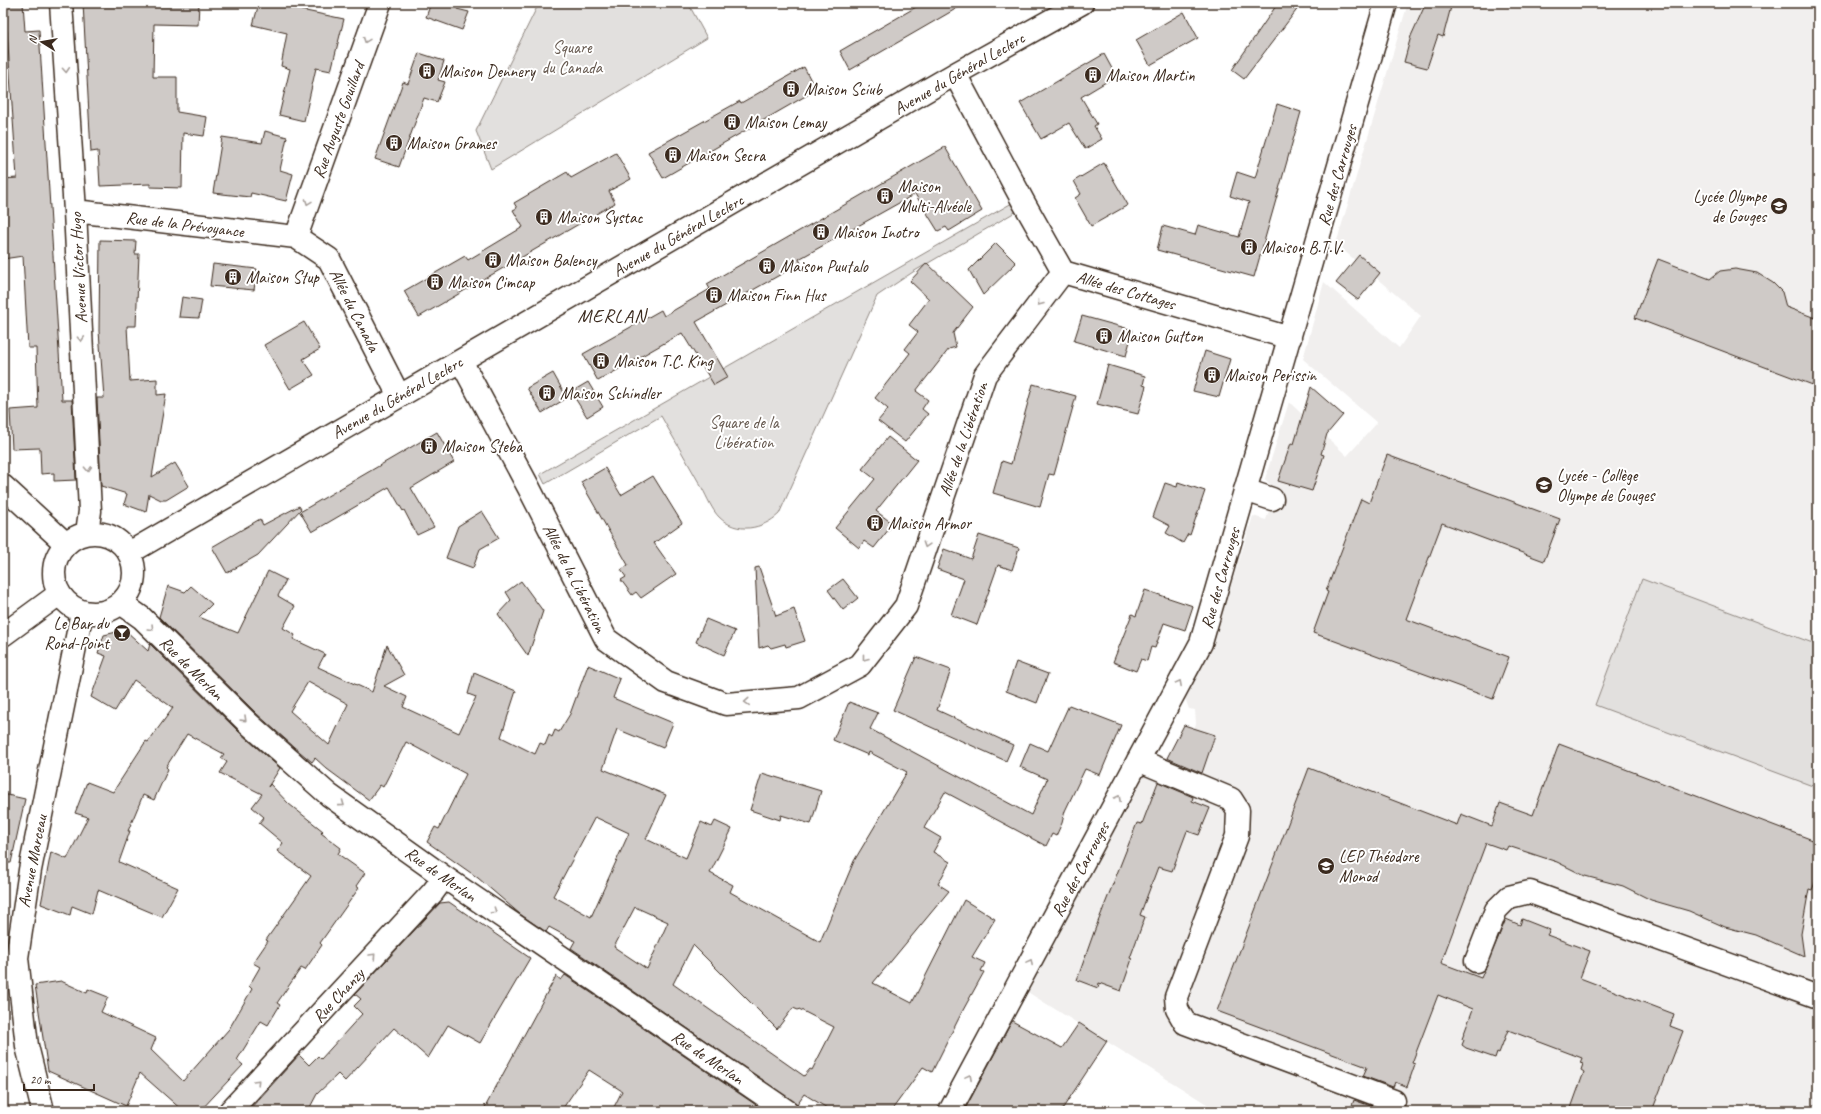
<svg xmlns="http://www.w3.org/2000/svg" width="1821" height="1114" font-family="Caveat,sans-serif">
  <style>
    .built { fill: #f1efee }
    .green { fill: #e2e0de; stroke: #8e857e }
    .building { fill: #cfcac7; stroke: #3b2a1e; fill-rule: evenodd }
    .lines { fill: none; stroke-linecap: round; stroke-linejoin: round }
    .minor-casing { stroke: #3b2a1e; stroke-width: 25 }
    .minor { stroke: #fff; stroke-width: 22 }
    .oneway { stroke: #a79f9a }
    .labels { text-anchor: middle; stroke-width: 4; stroke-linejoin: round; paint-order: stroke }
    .park-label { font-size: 17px; fill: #65584e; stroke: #fff }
    .poi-label { font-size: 17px; fill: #3b2a1e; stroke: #fff; text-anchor: start }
    .street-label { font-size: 17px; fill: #3b2a1e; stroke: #fff }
    .quarter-label { font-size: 19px; letter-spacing: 1px; fill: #3b2a1e; stroke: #fff }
  </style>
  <rect width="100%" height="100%" fill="#fff"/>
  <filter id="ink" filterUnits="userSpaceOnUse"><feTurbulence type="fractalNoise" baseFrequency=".025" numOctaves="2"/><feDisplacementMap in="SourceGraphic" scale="8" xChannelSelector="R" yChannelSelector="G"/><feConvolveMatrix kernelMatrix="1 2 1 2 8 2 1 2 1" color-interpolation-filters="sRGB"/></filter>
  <g filter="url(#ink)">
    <path class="built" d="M1408 3H1818V1111H1218L1026 991 1153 753 1176 765 1196 724 1195 710 1189 709 1185 698 1211 649 1253 516 1266 520 1275 490 1265 479 1289 402 1347 456 1377 423 1303 359 1324 282 1399 348 1421 316 1336 244Z"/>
    <path class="green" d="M539 3H688L707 38 491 169 476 131Z
      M1012 203 1017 211 913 272 877 296 779 514C763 529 737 535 719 517 712 510 707 497 702 488 688 464 675 440 661 416L545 484 540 474Z
      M1642 579 1818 645V788L1595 705Z"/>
    <path class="building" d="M3 3H23L25 31 39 30 62 400H72L76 480 54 481V473L41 474 40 448 12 449 10 410 38 408 36 348H28L23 256 3 259V179L17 178 7 31H3Z
      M83 3H199L198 25 154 24 153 77H177V112L207 117 204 136 183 133 182 188 150 187V184L100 186 98 151 91 152Z
      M259 3H303L301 10 344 19 331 71 316 68 304 121 279 115 290 69 281 66 287 33 253 25Z
      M431 3H459L457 9 469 12 462 30 426 17Z
      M923 3H966L850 70 840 51Z
      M1278 3H1302L1244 79 1232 70Z
      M1426 3H1452L1443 37 1438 35 1427 68 1404 62 1411 36Z
      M1184 12 1198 38 1150 65 1136 40Z
      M419 53 444 61 438 80 445 82 437 102 424 98 399 167 375 159 403 82 408 84Z
      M1104 54 1116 76 1081 97 1097 124 1094 126 1102 139 1085 149 1069 123 1041 139 1020 103Z
      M804 67 816 90 663 178 648 152 740 101 741 103Z
      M1277 104 1301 112 1254 277 1157 250 1163 226 1195 235 1198 225 1239 237 1249 202 1230 196 1237 172 1255 178Z
      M265 131 287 137 280 170 293 174 286 201 251 193 250 197 213 193 222 137 262 143Z
      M945 147 982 211 949 231 946 227 938 231 915 194 799 259 801 263 696 322 728 377 714 385 682 333 598 381 583 354 661 310 664 316 710 289 707 284Z
      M616 153 631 179 609 191 615 203 419 317 404 291 465 256 468 260 523 227 513 210 517 208 514 203 567 172 571 178Z
      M1104 163 1128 205 1091 226 1075 198 1081 194 1074 181Z
      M100 240 136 241 135 254H139L136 326H127L130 381 157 379V395L166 394 152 477 175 463 189 486 166 500H161L149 494 146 512 124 504 127 494 101 486 97 398H104L99 331Z
      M996 243 1016 263 983 295 969 270Z
      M1359 255 1380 273 1358 300 1336 283Z
      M1658 259 1710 279 1720 271 1735 269 1757 273 1773 283 1782 292 1786 307 1818 319V387L1635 318Z
      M927 263 973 307 953 333 956 347 949 349 916 391 928 400 922 409 928 414 905 442 878 421 888 409 875 398 910 353 905 349 918 332 909 325 929 299 910 281Z
      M213 264 257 269 254 290 210 286Z
      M182 297 202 300 199 318 179 317Z
      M1082 316 1133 330 1126 356 1074 341Z
      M304 322 320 349 303 359 314 375 290 389 264 345Z
      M1205 351 1230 359 1219 397 1193 391Z
      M1108 365 1145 376 1143 385 1146 386 1138 414 1097 404Z
      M553 373 567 398 542 413 527 388Z
      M588 382 603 407 587 417 571 392Z
      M1033 384 1076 396 1054 475 1049 474 1040 507 993 493 1002 461 1011 464Z
      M1311 387 1343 415 1327 434 1321 454 1324 455 1312 491 1278 481 1291 443 1294 444Z
      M437 432 454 462 411 488 434 527 417 535 404 510 403 511 389 487 312 532 300 512Z
      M888 437 917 460 876 511 893 524 874 548 864 541 859 548 835 528 875 479 862 469Z
      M1387 455 1560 519 1544 561 1442 523 1406 619 1509 657 1493 699 1313 633 1328 592 1326 591 1361 499 1369 503Z
      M605 468 621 495 653 476 682 523 654 543 676 574 641 598 636 592 632 595 621 580 626 577 621 570 628 565 581 482Z
      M1178 482 1205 491 1190 535 1188 534 1183 543 1166 533 1170 526 1153 517 1165 483 1177 487Z
      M299 506 301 509 258 555 227 573 212 547 260 519 263 525Z
      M482 511 499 538 480 549 473 568 446 558 458 526Z
      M979 535 1019 548 1012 570 998 565 977 625 951 615 964 579 937 569 944 549 971 559Z
      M759 567 776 616 794 609 805 641 786 647 785 644 771 648 768 645 759 648 755 568Z
      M268 571 286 580 278 596 295 606 283 628 295 635 293 639 325 654 318 667 372 692 387 645 404 675 384 686 407 697 403 707 459 733 476 697 468 694 474 673 516 691 501 737 535 754 540 743 545 745 549 735 552 737 555 730 559 732 570 714 588 665 620 679 613 698 673 723 663 748 617 729 603 769 666 795 646 839 686 858 701 822 712 827 715 821 732 829 710 873 733 885 730 892 820 942 854 861 907 772 869 752 868 755 833 740 849 702 878 713 870 729 1031 815 1047 779 1020 767 1030 743 1048 751 1069 705 1121 725 1100 775 1085 769 1065 811 1062 823 1056 836 1052 834 1046 846 945 792 924 828 941 838 933 852 950 862 938 884 949 891 873 983 912 1003 964 900 995 919 972 957 985 963 981 971 984 972 962 1012 932 1072 923 1067 891 1111H832L804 1094 797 1104 571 948 575 941 549 927 546 932 521 915 478 878 427 842 435 827 439 829 466 774 406 742 383 787 380 785 369 800 327 769 315 758 312 762 294 747 257 714 159 617 168 586 185 592 191 586 212 604 199 617 238 633ZM308 682 348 704 329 745 290 711ZM595 817 629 833 591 917 553 896ZM635 907 668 922 647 969 614 947ZM693 945 777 1029 793 1008 798 1010 799 1009 834 1027 812 1070 810 1069 804 1076 673 984Z
      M843 579 858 598 843 610 828 590Z
      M521 581 543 611 528 656 498 614 511 600 506 592Z
      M1145 590 1193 606 1185 630 1164 623 1155 648 1151 647 1147 661 1141 659 1136 671 1113 662 1132 614 1136 616Z
      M706 619 735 631 724 655 696 642Z
      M125 630 148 651 150 644 239 732 280 768 268 787 270 784 289 804 323 831 321 833 341 848 338 854 365 873 356 886 359 888 320 943 322 945 305 970 301 968 277 1003 280 1005 268 1025 261 1021 237 1060 243 1065 200 1111H183L140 1073 126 1106 48 1071 35 985 61 981 87 993 88 989 108 997 101 1012 156 1038 151 1050 183 1081 229 1029 252 989 249 986 260 967 253 963 268 941 266 940 311 876 277 851 283 843 259 823 264 817 252 807 262 794 220 773 227 762 221 758 224 754 187 734 166 767 168 769 154 800 143 795 128 831H130L119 862 178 888 162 917 98 890 92 914 72 906 70 915 41 904 51 852 67 859 88 817 75 813 87 782 113 792 146 741 148 742 173 708 134 680 115 711 91 697 106 656 98 653 104 635Z
      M916 657 951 670 937 710 1013 745 1006 761 893 710Z
      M1016 662 1048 674 1037 703 1006 691Z
      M1184 725 1215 735 1202 773 1167 758Z
      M1559 744 1818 842V875L1812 890 1809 889 1801 934 1804 956 1756 935 1725 927 1689 911 1651 900 1623 886 1585 876 1557 862 1508 846 1506 850 1486 843 1441 963 1481 978 1506 919 1520 925 1522 919 1550 930 1547 935 1590 951 1580 978 1674 1014 1670 1026 1683 1031 1652 1111H1570L1584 1072 1581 1070 1583 1064 1580 1063 1582 1058 1508 1030 1499 1053 1497 1052 1495 1058 1466 1048 1462 1045 1464 1040 1462 1039 1473 1009 1438 995 1412 1063 1415 1064 1407 1087 1395 1082 1393 1087 1363 1076 1367 1067 1217 1011 1309 768 1457 825 1461 814 1492 826 1500 803 1533 815Z
      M762 773 821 791 811 824 781 815 780 820 750 810Z
      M1158 782 1193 797 1192 801 1210 808 1199 835 1187 831 1172 871 1158 867 1140 915 1145 917 1130 958 1132 959 1121 991 1099 983 1098 988 1077 980 1094 932 1137 823 1142 824Z
      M3 794 25 799 11 863H3Z
      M449 902 530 958 480 1043 448 1025 428 1058 394 1028 345 1081 338 1074 317 1094 308 1111H248L299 1055 309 1065 318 1056 321 1059 362 1014 354 1006 361 999 355 994 440 903Z
      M565 975 765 1111H612L622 1091 589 1070 561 1111H483L556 976 561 980Z
      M1012 1021 1062 1048 1079 1023 1107 1041 1061 1111H964Z
      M1354 1100 1384 1111H1350Z"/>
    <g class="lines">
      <g class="minor-casing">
        <path id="minor" d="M61 3 75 211 90 511 87 533
          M955 74 1024 203 1063 272 1290 338
          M75 211 296 237 329 259 399 396
          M296 237 380 3
          M461 361 529 488 606 639 666 682 726 704 799 698 860 665 906 606 985 375 1063 272
          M3 486 66 544
          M1245 490 1272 499
          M54 573a40 40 0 1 1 80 0a40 40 0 1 1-80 0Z
          M129 553 955 74 1082 3
          M121 603 142 618 248 723 329 795 444 877 787 1111
          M3 635 59 594
          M1138 760 1231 799 1238 810 1237 836 1176 997 1177 1009 1185 1023 1394 1101
          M1476 961 1496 910 1509 897 1530 892 1818 997
          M43 1111 27 1046 17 958 30 870 82 612
          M230 1111 433 892 444 877
          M950 1111 1201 643 1386 3"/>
      </g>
      <use href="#minor" class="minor"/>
    </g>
    <defs><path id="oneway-chevron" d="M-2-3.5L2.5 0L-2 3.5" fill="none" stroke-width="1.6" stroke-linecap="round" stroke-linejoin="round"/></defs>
    <g class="oneway">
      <use href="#oneway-chevron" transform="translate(366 40) rotate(110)"/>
      <use href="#oneway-chevron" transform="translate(66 70) rotate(86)"/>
      <use href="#oneway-chevron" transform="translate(308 202) rotate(110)"/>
      <use href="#oneway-chevron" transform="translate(1040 303) rotate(127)"/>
      <use href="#oneway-chevron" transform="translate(81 339) rotate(87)"/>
      <use href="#oneway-chevron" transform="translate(88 469) rotate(87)"/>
      <use href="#oneway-chevron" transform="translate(926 545) rotate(108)"/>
      <use href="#oneway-chevron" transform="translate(151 628) rotate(45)"/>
      <use href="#oneway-chevron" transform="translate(865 658) rotate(128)"/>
      <use href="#oneway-chevron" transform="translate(1179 683) rotate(-62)"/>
      <use href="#oneway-chevron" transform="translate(747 702) rotate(176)"/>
      <use href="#oneway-chevron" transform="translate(244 719) rotate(44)"/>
      <use href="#oneway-chevron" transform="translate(1118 798) rotate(-62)"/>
      <use href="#oneway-chevron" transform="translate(342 804) rotate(36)"/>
      <use href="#oneway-chevron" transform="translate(494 911) rotate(34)"/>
      <use href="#oneway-chevron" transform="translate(373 956) rotate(-47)"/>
      <use href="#oneway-chevron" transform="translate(1030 962) rotate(-62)"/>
      <use href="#oneway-chevron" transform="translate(969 1077) rotate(-62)"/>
      <use href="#oneway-chevron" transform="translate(257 1082) rotate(-47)"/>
    </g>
  </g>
  <defs>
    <g id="building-disc" transform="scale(0.9)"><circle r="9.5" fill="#3b2a1e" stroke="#fff"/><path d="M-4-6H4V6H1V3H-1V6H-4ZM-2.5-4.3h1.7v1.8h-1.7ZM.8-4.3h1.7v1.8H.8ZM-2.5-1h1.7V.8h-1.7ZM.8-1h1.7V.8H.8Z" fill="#fff"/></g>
    <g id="school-disc" transform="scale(0.9)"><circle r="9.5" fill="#3b2a1e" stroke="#fff"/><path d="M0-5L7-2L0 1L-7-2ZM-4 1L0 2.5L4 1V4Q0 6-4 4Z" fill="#fff"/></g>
    <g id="bar-disc" transform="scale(0.9)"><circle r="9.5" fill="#3b2a1e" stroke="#fff"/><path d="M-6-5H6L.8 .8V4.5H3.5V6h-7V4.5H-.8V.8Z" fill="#fff"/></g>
  </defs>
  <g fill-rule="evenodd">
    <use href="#building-disc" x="427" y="71"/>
    <use href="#building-disc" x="1093" y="75"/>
    <use href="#building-disc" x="791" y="89"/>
    <use href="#building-disc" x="732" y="122"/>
    <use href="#building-disc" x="394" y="143"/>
    <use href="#building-disc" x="673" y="155"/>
    <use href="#building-disc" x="885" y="196"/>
    <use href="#school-disc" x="1779" y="206"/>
    <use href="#building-disc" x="544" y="217"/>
    <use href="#building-disc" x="821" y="232"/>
    <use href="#building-disc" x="1249" y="247"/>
    <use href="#building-disc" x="493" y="260"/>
    <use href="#building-disc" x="767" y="266"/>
    <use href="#building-disc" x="233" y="277"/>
    <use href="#building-disc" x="435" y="282"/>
    <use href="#building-disc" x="714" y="295"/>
    <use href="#building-disc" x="1104" y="336"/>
    <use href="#building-disc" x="601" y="361"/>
    <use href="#building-disc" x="1212" y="375"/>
    <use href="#building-disc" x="547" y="393"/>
    <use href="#building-disc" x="429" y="446"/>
    <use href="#school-disc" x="1544" y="485"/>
    <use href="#building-disc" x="875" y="523"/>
    <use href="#bar-disc" x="122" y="633"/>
    <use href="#school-disc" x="1326" y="866"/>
  </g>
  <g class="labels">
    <g class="park-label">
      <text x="572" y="53">Square<tspan x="572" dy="20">du Canada</tspan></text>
      <text x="744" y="428">Square de la<tspan x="744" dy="20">Libération</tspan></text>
    </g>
    <g class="poi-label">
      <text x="440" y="77">Maison Dennery</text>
      <text x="1106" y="81">Maison Martin</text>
      <text x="804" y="95">Maison Sciub</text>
      <text x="745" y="128">Maison Lemay</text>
      <text x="407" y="149">Maison Grames</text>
      <text x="686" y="161">Maison Secra</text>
      <text x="898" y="192">Maison<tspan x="898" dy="20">Multi-Alvéole</tspan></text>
      <text x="1766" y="202" text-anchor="end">Lycée Olympe<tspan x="1766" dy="20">de Gouges</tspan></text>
      <text x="557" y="223">Maison Systac</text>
      <text x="834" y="238">Maison Inotro</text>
      <text x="1262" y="253">Maison B.T.V.</text>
      <text x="506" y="266">Maison Balency</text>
      <text x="780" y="272">Maison Puutalo</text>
      <text x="246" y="283">Maison Stup</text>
      <text x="448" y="288">Maison Cimcap</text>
      <text x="727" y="301">Maison Finn Hus</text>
      <text x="1117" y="342">Maison Gutton</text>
      <text x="614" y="367">Maison T.C. King</text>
      <text x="1225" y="381">Maison Perissin</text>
      <text x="560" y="399">Maison Schindler</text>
      <text x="442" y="452">Maison Steba</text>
      <text x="1557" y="481">Lycée - Collège<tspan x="1557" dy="20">Olympe de Gouges</tspan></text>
      <text x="888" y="529">Maison Armor</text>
      <text x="109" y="629" text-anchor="end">Le Bar du<tspan x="109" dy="20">Rond-Point</tspan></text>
      <text x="1339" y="862">LEP Théodore<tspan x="1339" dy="20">Monod</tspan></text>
    </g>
    <g class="street-label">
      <text transform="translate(959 73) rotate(-30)" y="6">Avenue du Général Leclerc</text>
      <text transform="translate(338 120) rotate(-70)" y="6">Rue Auguste Gouillard</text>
      <text transform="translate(1337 175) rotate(-74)" y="6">Rue des Carrouges</text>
      <text transform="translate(185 224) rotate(7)" y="6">Rue de la Prévoyance</text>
      <text transform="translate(678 235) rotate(-30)" y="6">Avenue du Général Leclerc</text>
      <text transform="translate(78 268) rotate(-93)" y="6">Avenue Victor Hugo</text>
      <text transform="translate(1126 290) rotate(16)" y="6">Allée des Cottages</text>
      <text transform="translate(355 310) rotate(63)" y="6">Allée du Canada</text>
      <text transform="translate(397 397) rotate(-30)" y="6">Avenue du Général Leclerc</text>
      <text transform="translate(963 439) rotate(-71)" y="6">Allée de la Libération</text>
      <text transform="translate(575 578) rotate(63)" y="6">Allée de la Libération</text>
      <text transform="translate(1220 578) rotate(-74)" y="6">Rue des Carrouges</text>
      <text transform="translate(192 668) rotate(45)" y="6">Rue de Merlan</text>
      <text transform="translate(32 861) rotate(-79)" y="6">Avenue Marceau</text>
      <text transform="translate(1080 869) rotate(-62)" y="6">Rue des Carrouges</text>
      <text transform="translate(441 874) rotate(35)" y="6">Rue de Merlan</text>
      <text transform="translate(338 995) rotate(-47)" y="6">Rue Chanzy</text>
      <text transform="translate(708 1057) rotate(34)" y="6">Rue de Merlan</text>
    </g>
    <g class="quarter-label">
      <text x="612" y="322">MERLAN</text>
    </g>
  </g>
  <rect width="1821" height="1114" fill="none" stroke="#fff" stroke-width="16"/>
  <rect x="8" y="8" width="1805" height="1098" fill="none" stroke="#3b2a1e" stroke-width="1.5" filter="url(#ink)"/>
  <g transform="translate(42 42) rotate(281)" stroke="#ffffff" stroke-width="3" paint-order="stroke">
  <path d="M0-3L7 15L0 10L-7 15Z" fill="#3b2a1e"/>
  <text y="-6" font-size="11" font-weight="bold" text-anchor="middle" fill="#3b2a1e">N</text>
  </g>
  <path d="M24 1084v6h70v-6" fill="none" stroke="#3b2a1e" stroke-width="2"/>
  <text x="30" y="1084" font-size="12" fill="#3b2a1e" stroke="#ffffff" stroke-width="3" paint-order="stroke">20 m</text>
</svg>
